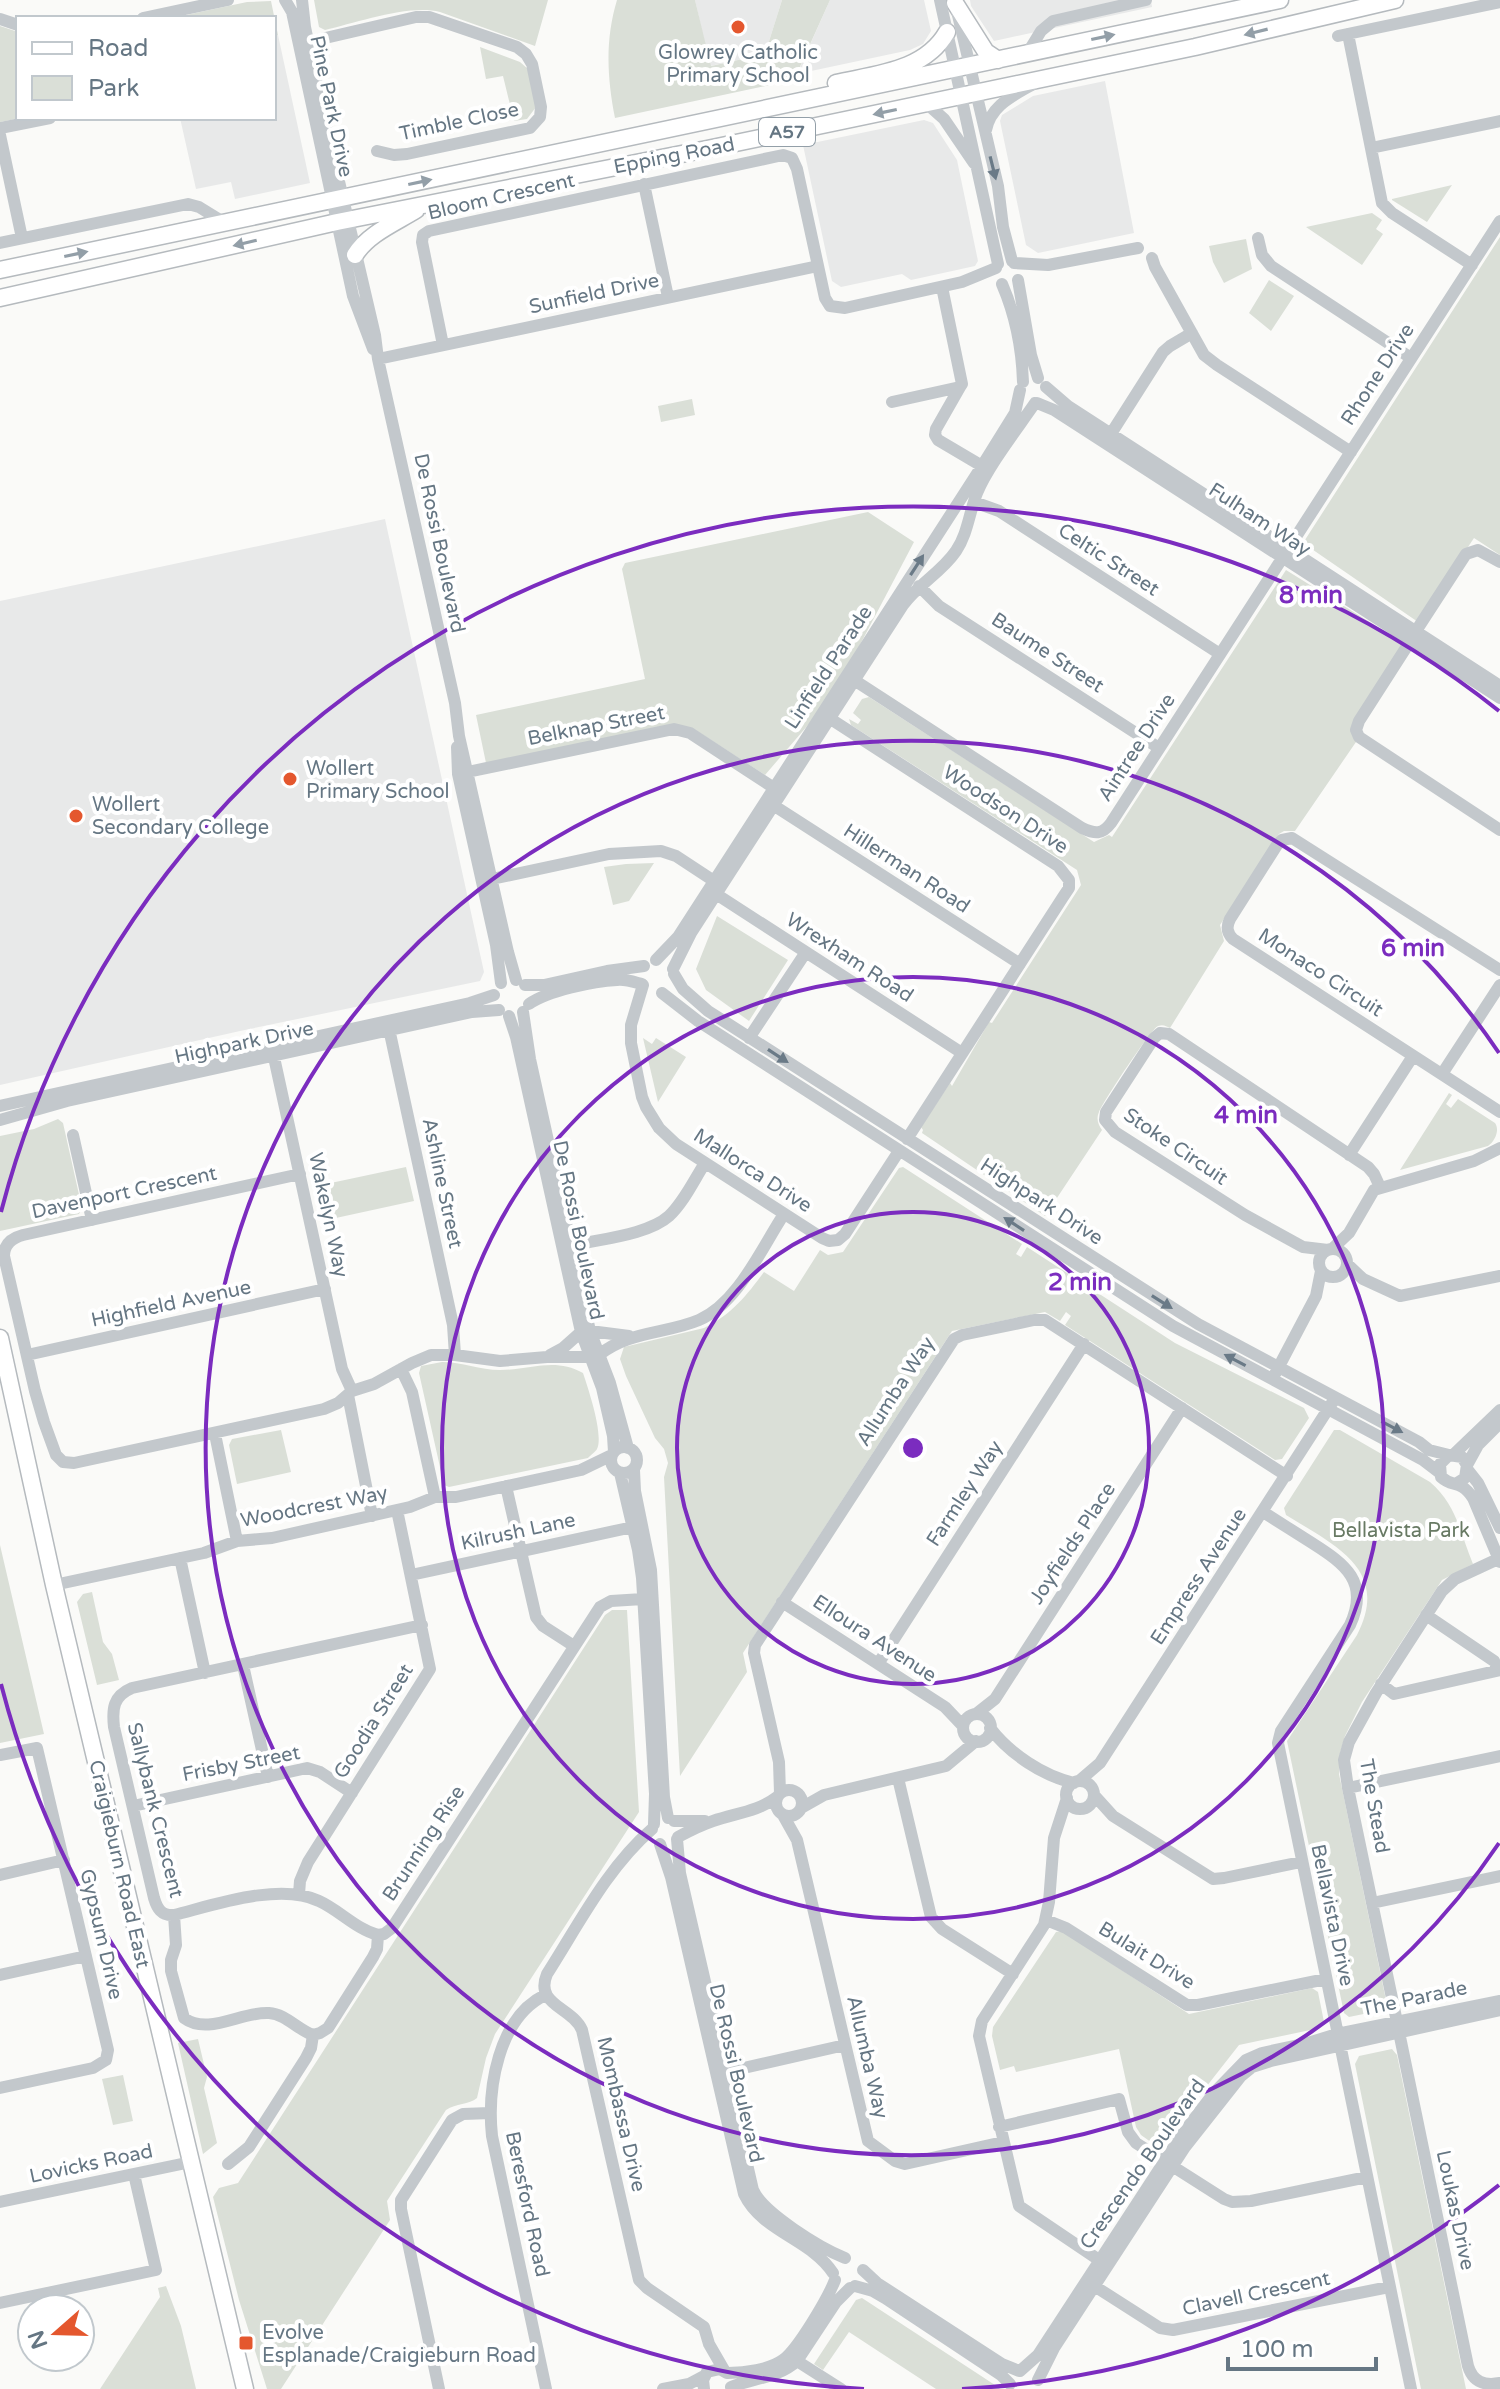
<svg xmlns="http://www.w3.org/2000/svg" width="1500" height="2389" font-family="'Varela Round',sans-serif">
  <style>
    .built { fill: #e8e9e9 }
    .green { fill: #dadfd7 }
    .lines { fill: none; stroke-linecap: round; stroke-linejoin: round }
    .major-casing { stroke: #b5babe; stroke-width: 19 }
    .minor { stroke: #c3c8cc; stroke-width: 12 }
    .major { stroke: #fff; stroke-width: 16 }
    .oneway { fill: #939fa8 }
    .oneway2 { fill: #6a7a87 }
    .ring { fill: none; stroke: #7b2cbf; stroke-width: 4 }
    .poi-dot { fill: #e4572e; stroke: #fff; stroke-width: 3 }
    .labels { text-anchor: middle; stroke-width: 8; stroke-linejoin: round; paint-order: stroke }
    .shield { fill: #fff; stroke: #939fa8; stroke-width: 2 }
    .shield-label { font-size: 18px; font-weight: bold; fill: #657683 }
    .poi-label { font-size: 20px; fill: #657683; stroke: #fff; text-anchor: start }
    .street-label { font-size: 20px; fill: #657683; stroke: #fff }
    .park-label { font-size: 20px; fill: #687a64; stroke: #fff }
    .centre { fill: #7b2cbf; stroke: #fff; stroke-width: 4 }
    .ring-label { font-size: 24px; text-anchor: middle; font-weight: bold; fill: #7b2cbf; stroke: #fff; stroke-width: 8; stroke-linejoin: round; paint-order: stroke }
  </style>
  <rect width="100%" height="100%" fill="#fafaf8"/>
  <path class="built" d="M695 0H782L765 54 710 66Z
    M830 0H924L931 31 923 44 910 50 797 74Z
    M970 0H1151L1152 7 994 41 971 6Z
    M278 35 310 183 235 199 231 182 196 189 180 118H274V36Z
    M1105 81 1134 233 1038 253 1026 245 1000 121 1002 115 1033 96Z
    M924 120 933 123 957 160 978 261 975 266 911 280 902 274 841 287 832 281 803 145Z
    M385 519 484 972 480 981 240 1031 0 1085V601Z"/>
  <path class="green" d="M314 0H548L535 46 440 12C409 4 356 23 325 30L319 27Z
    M617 0H695L711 66 765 54 782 0H830L794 80 615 118C607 77 605 40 617 0Z
    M271 1 278 35 274 36V18H172L247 2Z
    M0 26 18 32V118H21L0 122Z
    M480 47 520 62 528 69 536 107 527 119 514 121 503 76 486 79Z
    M1452 185 1427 222 1392 200V199Z
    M1372 213 1382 220 1376 229 1383 234 1362 265 1306 227Z
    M1500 237V555L1474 538 1418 622 1303 543Z
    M1246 239 1252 269 1224 283 1213 262 1209 246Z
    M1269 280 1294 296 1271 331 1249 313Z
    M692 399 695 415 661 422 658 406Z
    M868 512 914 542 833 696 765 775 694 729 675 724 486 763 476 715 645 679 622 569 625 563Z
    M1286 570 1405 644 1354 722 1356 742 1295 831H1284L1279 834 1220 925 1224 941 1170 1028C1166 1026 1163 1024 1158 1026 1151 1029 1103 1102 1099 1112 1096 1119 1098 1124 1102 1130L1045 1216 922 1133 923 1130 921 1127 950 1083 952 1086 989 1022 992 1023 1081 885 1077 870 851 725 849 719 858 724 861 720 853 713 862 699 869 697 1094 842 1109 835 1112 837Z
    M654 863 629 901 613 905 604 867 626 864Z
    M717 916 788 960 749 1021 706 990 696 969Z
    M643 1038 652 1044 656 1038 686 1057 658 1102Z
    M1449 1093 1452 1095 1446 1104 1451 1108 1458 1099 1495 1123C1500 1130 1495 1141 1488 1146L1400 1170Z
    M58 1119 63 1123 82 1208 79 1214 0 1231V1136L34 1129Z
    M406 1167 414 1201 322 1221 316 1193 327 1190 326 1184Z
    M903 1167 1022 1244 1016 1254 1021 1257 1027 1247 1175 1343 1304 1408 1309 1418 1282 1459 1275 1460 1065 1325 1071 1316 1066 1312 1060 1321 1045 1312 952 1331 743 1653 747 1672 680 1776 664 1477 668 1463 664 1449 655 1438 626 1376 620 1359 624 1347 704 1328C731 1315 747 1295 764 1272L794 1291 820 1250 828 1255 843 1252 899 1168Z
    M442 1362C462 1362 480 1370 500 1370 530 1370 555 1357 583 1373 588 1388 604 1435 597 1449 596 1451 590 1456 588 1458L449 1487 444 1485 419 1373 421 1366Z
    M281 1430 291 1472 237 1484 229 1445 232 1439Z
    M1334 1430H1340L1430 1482C1457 1505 1460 1533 1473 1564L1442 1580 1362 1702 1345 1736 1340 1753 1339 1774 1387 2005 1383 2010 1349 2017 1344 2013 1287 1741 1357 1635C1391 1569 1334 1545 1286 1515L1284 1508Z
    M0 1545 44 1734 0 1743Z
    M92 1592 103 1642 112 1654 119 1680 97 1685 77 1602 83 1594Z
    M612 1610H627L639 1812 495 2034 486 2058 477 2098C469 2105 456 2103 446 2110L387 2201 390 2220 281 2389H267L239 2300 213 2197 219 2188 238 2183 605 1615Z
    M1062 1931 1189 2014 1312 1988 1318 1992 1324 2022 1320 2028 1239 2045 1163 2142 1155 2145 1141 2135 1136 2127 1119 2049 1016 2072 1014 2066 1000 2070 992 2036 993 2027 1056 1932Z
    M198 2039 207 2077 204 2088 217 2143 203 2154 178 2043Z
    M1392 2049 1397 2055 1466 2389H1421L1355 2064 1359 2056Z
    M123 2075 133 2121 113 2125 102 2079Z
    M166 2286 181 2326 196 2389H100L160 2297 158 2288Z
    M862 2298 998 2387 1000 2389H936L849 2332 823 2370 814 2364 856 2300Z"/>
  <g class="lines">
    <g class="major-casing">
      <path id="major" d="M955 3 986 52 998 60
        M836 83C876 74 925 71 947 32
        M355 255C368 234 395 223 416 210
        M0 270 1280 0
        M0 298 337 222 707 149 1195 47 1395 0
        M0 1338 54 1585 245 2389"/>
    </g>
    <path class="minor" d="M285 0 292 12 353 296 373 349
      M302 0 305 27 323 113 375 335 378 359 455 703 459 736 508 952 516 980
      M940 0 998 264
      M957 11 998 186 1003 227 1012 261
      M143 18 228 0
      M0 19 18 25
      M1348 34 1382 203 1392 213 1472 265
      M1338 36 1500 2
      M308 42 416 17H429L517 47 526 54 532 64 541 107 540 117 530 128 407 154 394 155 377 151
      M1027 54 1041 31 1053 21 1146 0
      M926 103 944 119 974 163
      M0 128 50 118
      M986 130C991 105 1013 96 1033 84
      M0 135 22 238
      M1371 148 1500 121
      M644 184 668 297
      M1258 238 1262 255 1271 266 1411 358
      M0 243 188 204 199 207 225 223
      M1152 258 1155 267 1204 355 1217 365 1351 452
      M1014 263 1048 265 1138 248
      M1018 280 1031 355 1038 378
      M1002 284C1015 314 1022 349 1023 382
      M443 345 422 242 423 235 429 231 783 155 792 158 797 169 825 298 830 306 845 308 962 282 996 268
      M378 359 818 266
      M960 387 936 429 935 435 938 440 982 466
      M1046 387 1068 406 1500 686
      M892 402 960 387 962 384 942 287
      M1037 403 1054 410 1500 698
      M1107 440 1163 352 1170 346 1192 333
      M974 502 999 511 1220 654
      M1288 549 1500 221
      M919 586 939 606 1159 748
      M1416 631 1466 554 1478 550 1500 562
      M1411 640 1359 721 1356 730 1359 737 1500 830
      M854 680 1082 828C1095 834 1102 835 1111 823L1283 557
      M826 716 1058 866 1069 880V888L1063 897 907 1139
      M457 747 458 774 496 945 501 983
      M458 774 674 729 690 733 774 788
      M773 805 1020 964
      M492 879 609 854 661 851 676 856 714 881
      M716 894 962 1053
      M656 960 678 937 982 466 1015 413 1020 390
      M673 969 691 933 903 605C918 584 941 573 956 551 968 533 969 513 977 493 988 466 1018 428 1035 403
      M1500 970 1292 838 1282 840 1277 845 1230 919C1226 927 1227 933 1233 939L1500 1112
      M674 974 683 989 708 1011 1198 1324 1419 1442 1429 1450 1449 1455
      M525 985H544L607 971 644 966
      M643 985 631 1025V1043L642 1097 646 1107 659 1128 676 1144 822 1238 829 1241 838 1240 845 1234 899 1151
      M662 993 698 1021 1173 1326 1423 1460 1440 1473
      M529 1004C547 991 594 981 617 980 625 979 634 982 642 984
      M523 1012 530 1059 590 1331 610 1383 628 1448
      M509 1016 516 1037 581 1332 602 1388 613 1436 614 1452
      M388 1024 453 1325 455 1355
      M749 1038 806 952
      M272 1048 342 1369 352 1391
      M1442 1074 1500 985
      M0 1106 470 1003 494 995
      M0 1120 67 1101 472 1012 499 1010
      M73 1135 92 1220
      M1349 1155 1413 1056
      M300 1174 23 1235C12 1238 4 1244 4 1256L35 1391 44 1422 56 1455 63 1462 74 1463 324 1409 338 1403 352 1391 374 1384 412 1363 431 1355H455L500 1361 547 1357H589
      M571 1246C599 1239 648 1235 669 1216 684 1202 694 1180 705 1163
      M1332 1249 1349 1233 1374 1190 1474 1161 1500 1148
      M1319 1263a14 14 0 1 1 28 0a14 14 0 1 1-28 0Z
      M1328 1250 1303 1247 1245 1215 1115 1132 1105 1120 1106 1112 1154 1038 1160 1033 1169 1034 1368 1167 1374 1174 1380 1187
      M1347 1264 1363 1279 1400 1296 1500 1276
      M590 1331 629 1336
      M27 1355 325 1289
      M550 1355 563 1348 581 1332
      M599 1355C628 1331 666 1334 699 1320 738 1303 761 1249 784 1214
      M401 1369 412 1392 435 1497
      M1275 1374 1316 1296 1321 1271
      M348 1395 372 1516
      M215 1434 237 1541
      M611 1460a13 13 0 1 1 26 0a13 13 0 1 1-26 0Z
      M1453 1455 1500 1410
      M1467 1465 1478 1445 1500 1423
      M1467 1469 1478 1483 1500 1528
      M634 1470 635 1491 651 1570 664 1797 668 1818
      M620 1473 638 1550 642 1578 655 1794 654 1824
      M1457 1483 1465 1478 1467 1465 1462 1457 1449 1455 1440 1464 1441 1477C1453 1488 1460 1479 1473 1498L1500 1562
      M506 1486 536 1617 543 1626 574 1646
      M1263 1512C1279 1522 1296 1533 1312 1543 1345 1564 1370 1582 1350 1625L1281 1731 1278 1743 1411 2389
      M180 1558 205 1673
      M411 1575 633 1527
      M54 1585 204 1553 237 1541 272 1538 410 1507 435 1497H456L581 1470 612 1455
      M782 1602 945 1707 963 1726
      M1426 1615 1494 1661 1498 1670
      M878 1664 1084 1344
      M243 1665 268 1777
      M1381 1684 1394 1694 1500 1670
      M976 1714 995 1699 1182 1408
      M963 1728a14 14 0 1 1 28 0a14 14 0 1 1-28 0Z
      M990 1728C1010 1754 1043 1776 1074 1783
      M0 1755 37 1748 108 2050 106 2060 93 2068 0 2088
      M898 1778 931 1917 942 1929 1013 1974
      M1079 1781 1100 1763 1332 1403
      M1066 1795a14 14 0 1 1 28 0a14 14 0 1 1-28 0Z
      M1348 1788 1500 1756
      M776 1803a13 13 0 1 1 26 0a13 13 0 1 1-26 0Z
      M780 1793 779 1762 754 1653 755 1645 954 1339 962 1335 1034 1320H1045L1287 1476
      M1094 1795 1113 1816 1213 1879 1224 1878 1301 1862
      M1067 1798 1054 1838 1049 1902 1044 1925 982 2021 979 2036 1019 2206 1105 2264
      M133 1806 307 1768 320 1772 352 1793
      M801 1808 824 1795 946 1766 976 1741
      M783 1815 797 1840 868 2141 895 2161 905 2164 1003 2142
      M674 1821H705
      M652 1829C607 1868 579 1924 547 1974 534 2005 572 2007 582 2030L639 2280 647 2288 704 2327 709 2344 724 2370
      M678 1837C689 1831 701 1825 713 1821 736 1813 757 1812 777 1797
      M677 1839 680 1873 753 2190C763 2213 820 2248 845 2258
      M660 1844 671 1877 744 2194C762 2232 811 2239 833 2273
      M0 1875 64 1860
      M299 1894 300 1881 308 1862 430 1669 397 1510
      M1372 1903 1500 1876
      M174 1915C214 1905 280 1882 319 1901 339 1910 356 1929 378 1935
      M1046 1920 1066 1928 1187 2005H1198L1326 1979
      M0 1975 86 1956
      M545 1995C498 2018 487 2089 492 2136L546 2389
      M1397 2022 1348 1788 1344 1760 1349 1742 1376 1693 1442 1591 1455 1579 1498 1559
      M1399 2032 1468 2366C1473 2382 1484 2386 1500 2383
      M313 2035C298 2030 286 2014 269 2013 242 2011 208 2036 184 2018L171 1971V1960L176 1945 174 1915C161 1916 157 1908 154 1898L114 1727C112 1709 113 1696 132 1688L422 1625
      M726 2072 845 2045
      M999 2127 1119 2099 1128 2132 1136 2143 1224 2199 1232 2202 1251 2201 1367 2177
      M228 2164 249 2147 306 2058 311 2048 313 2035 320 2033 328 2028 373 1957 377 1949 378 1935 384 1934 392 1928 600 1607 611 1601 643 1599
      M0 2202 191 2162
      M863 2270 877 2283 1002 2364 1019 2371
      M1088 2282 1160 2328 1173 2330 1389 2287
      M855 2286 873 2291 885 2298 1001 2375 1010 2384
      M0 2303 156 2270 134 2174
      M797 2361 841 2389
      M1020 2371 1038 2355 1181 2136 1214 2093 1246 2060 1262 2053 1308 2043 1337 2034 1500 2001
      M728 2373C745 2373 769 2370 783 2360 798 2349 828 2298 835 2280
      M1038 2380 1054 2348 1185 2147 1241 2076 1252 2067 1271 2061 1500 2010
      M731 2387C754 2378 778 2378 797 2361L836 2302 850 2288
      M439 2389 401 2209V2200L452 2120 463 2114 490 2113
      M663 2389 689 2384 704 2376
      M704 2389 703 2380 707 2372 720 2369 727 2373"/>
    <use href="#major" class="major"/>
  </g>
  <defs><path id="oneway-solid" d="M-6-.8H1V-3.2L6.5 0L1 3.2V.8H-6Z" transform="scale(2)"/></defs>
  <g class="oneway">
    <use href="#oneway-solid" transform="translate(1256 32) rotate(166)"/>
    <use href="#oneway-solid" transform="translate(1103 37) rotate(-12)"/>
    <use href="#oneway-solid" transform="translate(885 112) rotate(168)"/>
    <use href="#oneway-solid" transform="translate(420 182) rotate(-12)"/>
    <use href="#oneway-solid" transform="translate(245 243) rotate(167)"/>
    <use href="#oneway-solid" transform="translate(76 254) rotate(-12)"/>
  </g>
  <g class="oneway2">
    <use href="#oneway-solid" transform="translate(993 168) rotate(76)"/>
    <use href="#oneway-solid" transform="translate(917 565) rotate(-57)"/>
    <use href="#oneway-solid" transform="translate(778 1056) rotate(33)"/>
    <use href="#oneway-solid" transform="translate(1014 1224) rotate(-147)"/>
    <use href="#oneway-solid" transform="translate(1162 1302) rotate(32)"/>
    <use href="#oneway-solid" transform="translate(1235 1360) rotate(-152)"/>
    <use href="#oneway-solid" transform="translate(1392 1427) rotate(28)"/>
  </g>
  <g class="ring">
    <circle cx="913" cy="1448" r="236"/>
    <circle cx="913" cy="1448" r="471"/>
    <path d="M1499 1843A707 707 0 1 1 1499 1053"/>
    <path d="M1499 2185A942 942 0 0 1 962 2389M864 2389A942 942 0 0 1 1 1684M1 1212A942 942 0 0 1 1499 711"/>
  </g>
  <g class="poi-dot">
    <circle cx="738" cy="27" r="8"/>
    <circle cx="290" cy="779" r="8"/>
    <circle cx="76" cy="816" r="8"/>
    <rect x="238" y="2335" width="16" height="16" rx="4"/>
  </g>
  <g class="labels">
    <rect class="shield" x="759" y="118" width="56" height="28" rx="6"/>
    <g class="shield-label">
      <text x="787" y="138">A57</text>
    </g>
    <g class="poi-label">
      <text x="738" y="59" text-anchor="middle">Glowrey Catholic<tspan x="738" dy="23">Primary School</tspan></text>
      <text x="306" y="775">Wollert<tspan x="306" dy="23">Primary School</tspan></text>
      <text x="92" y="811">Wollert<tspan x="92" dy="23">Secondary College</tspan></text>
      <text x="262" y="2339">Evolve<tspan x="262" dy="23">Esplanade/Craigieburn Road</tspan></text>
    </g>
    <g class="street-label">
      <text transform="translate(332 106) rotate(78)" y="7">Pine Park Drive</text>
      <text transform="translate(459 121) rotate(-12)" y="7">Timble Close</text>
      <text transform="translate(674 155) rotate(-11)" y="7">Epping Road</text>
      <text transform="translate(501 196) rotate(-13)" y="7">Bloom Crescent</text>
      <text transform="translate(594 293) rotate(-12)" y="7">Sunfield Drive</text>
      <text transform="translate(1377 374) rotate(-57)" y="7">Rhone Drive</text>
      <text transform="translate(1260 519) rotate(33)" y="7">Fulham Way</text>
      <text transform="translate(440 543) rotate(78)" y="7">De Rossi Boulevard</text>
      <text transform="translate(1109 559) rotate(33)" y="7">Celtic Street</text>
      <text transform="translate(1048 652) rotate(33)" y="7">Baume Street</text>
      <text transform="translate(828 667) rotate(-57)" y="7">Linfield Parade</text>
      <text transform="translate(596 725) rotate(-11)" y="7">Belknap Street</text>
      <text transform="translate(1136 747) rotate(-57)" y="7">Aintree Drive</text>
      <text transform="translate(1006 809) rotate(33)" y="7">Woodson Drive</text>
      <text transform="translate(907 868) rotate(33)" y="7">Hillerman Road</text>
      <text transform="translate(850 957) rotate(33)" y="7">Wrexham Road</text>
      <text transform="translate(1321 972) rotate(33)" y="7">Monaco Circuit</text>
      <text transform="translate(244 1042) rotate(-12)" y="7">Highpark Drive</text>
      <text transform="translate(1176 1146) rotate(34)" y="7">Stoke Circuit</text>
      <text transform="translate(753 1170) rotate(33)" y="7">Mallorca Drive</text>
      <text transform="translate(443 1183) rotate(78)" y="7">Ashline Street</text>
      <text transform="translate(124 1192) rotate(-12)" y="7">Davenport Crescent</text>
      <text transform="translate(1042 1201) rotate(33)" y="7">Highpark Drive</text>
      <text transform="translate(329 1215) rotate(78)" y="7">Wakelyn Way</text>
      <text transform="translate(579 1230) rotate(78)" y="7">De Rossi Boulevard</text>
      <text transform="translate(171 1303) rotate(-12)" y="7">Highfield Avenue</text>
      <text transform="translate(895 1391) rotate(-57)" y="7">Allumba Way</text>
      <text transform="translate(964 1493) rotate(-57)" y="7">Farmley Way</text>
      <text transform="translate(314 1506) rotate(-11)" y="7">Woodcrest Way</text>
      <text transform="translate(518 1531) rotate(-12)" y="7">Kilrush Lane</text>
      <text transform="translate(1072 1543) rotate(-57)" y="7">Joyfields Place</text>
      <text transform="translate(1198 1576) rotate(-57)" y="7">Empress Avenue</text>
      <text transform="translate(875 1638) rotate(33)" y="7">Elloura Avenue</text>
      <text transform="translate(373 1721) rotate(-58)" y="7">Goodia Street</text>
      <text transform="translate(241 1763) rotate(-11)" y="7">Frisby Street</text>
      <text transform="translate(1375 1806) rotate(80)" y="7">The Stead</text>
      <text transform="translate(156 1810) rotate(76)" y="7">Sallybank Crescent</text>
      <text transform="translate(423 1843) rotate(-57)" y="7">Brunning Rise</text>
      <text transform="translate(120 1864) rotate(77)" y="7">Craigieburn Road East</text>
      <text transform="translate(1333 1915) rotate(78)" y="7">Bellavista Drive</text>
      <text transform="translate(102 1934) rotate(77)" y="7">Gypsum Drive</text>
      <text transform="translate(1147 1955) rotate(32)" y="7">Bulait Drive</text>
      <text transform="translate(1414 1998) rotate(-12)" y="7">The Parade</text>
      <text transform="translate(868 2057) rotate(77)" y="7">Allumba Way</text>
      <text transform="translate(737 2073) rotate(77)" y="7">De Rossi Boulevard</text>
      <text transform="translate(622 2114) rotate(77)" y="7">Mombassa Drive</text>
      <text transform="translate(91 2163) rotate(-12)" y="7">Lovicks Road</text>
      <text transform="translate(1142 2164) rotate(-55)" y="7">Crescendo Boulevard</text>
      <text transform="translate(528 2204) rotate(78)" y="7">Beresford Road</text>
      <text transform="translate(1456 2210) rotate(78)" y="7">Loukas Drive</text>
      <text transform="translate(1256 2293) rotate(-12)" y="7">Clavell Crescent</text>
    </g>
    <g class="park-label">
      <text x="1401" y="1537">Bellavista Park</text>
    </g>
  </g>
  <circle cx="913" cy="1448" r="12" class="centre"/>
  <g class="ring-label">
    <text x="1311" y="603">8 min</text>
    <text x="1413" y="956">6 min</text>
    <text x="1246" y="1123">4 min</text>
    <text x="1080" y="1290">2 min</text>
  </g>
  <rect x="16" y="16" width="260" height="104" fill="#ffffff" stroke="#c1c8cd" stroke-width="2"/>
  <rect x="32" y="42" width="40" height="12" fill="#ffffff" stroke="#c1c8cd" stroke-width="2"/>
  <text x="88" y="56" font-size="24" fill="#657683">Road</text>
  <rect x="32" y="76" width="40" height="24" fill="#dadfd7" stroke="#c1c8cd" stroke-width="2"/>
  <text x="88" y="96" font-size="24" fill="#657683">Park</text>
  <g transform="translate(56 2333) rotate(250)"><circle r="38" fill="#ffffff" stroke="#c1c8cd" stroke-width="2"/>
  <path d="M0-6L14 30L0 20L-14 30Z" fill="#e4572e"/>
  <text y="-12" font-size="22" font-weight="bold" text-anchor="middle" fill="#657683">N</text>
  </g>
  <path d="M1228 2357v12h148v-12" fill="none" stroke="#657683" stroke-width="4"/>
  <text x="1240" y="2357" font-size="24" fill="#657683" stroke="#ffffff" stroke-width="6" paint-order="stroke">100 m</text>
</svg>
